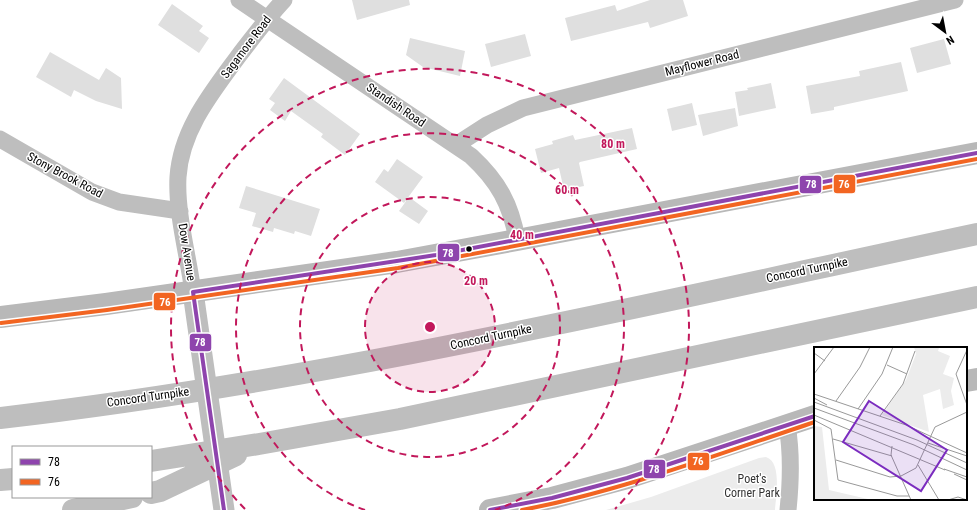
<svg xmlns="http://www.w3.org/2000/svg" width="977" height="510" font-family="'Roboto Condensed',sans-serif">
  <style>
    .green { fill: #ececec }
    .building { fill: #dfdfdf }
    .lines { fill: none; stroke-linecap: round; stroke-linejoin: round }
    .minor { stroke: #bebebe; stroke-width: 17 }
    .tertiary { stroke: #bebebe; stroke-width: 21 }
    .secondary { stroke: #b8b8b8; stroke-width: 22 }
    .motorway { stroke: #bebebe; stroke-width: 22 }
    .bus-1-casing { stroke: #fff; stroke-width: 7 }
    .bus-2-casing { stroke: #fff; stroke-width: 7 }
    .bus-1 { stroke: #8e44ad; stroke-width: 4 }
    .bus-2 { stroke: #f26522; stroke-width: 4 }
    .ring { fill: none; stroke: #c2185b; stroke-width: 2; stroke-dasharray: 7 5 }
    .bus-dot { fill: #000; stroke: #fff; stroke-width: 1.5 }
    .labels { text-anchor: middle; stroke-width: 3; stroke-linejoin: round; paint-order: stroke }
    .street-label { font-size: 12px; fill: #000; stroke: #fff }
    .park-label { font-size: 12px; fill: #333; stroke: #fff }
    .inset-road { fill: none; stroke: #999; stroke-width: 1 }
    .view { fill: #7b2cbf; fill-opacity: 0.15; stroke: #7b2cbf; stroke-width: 2 }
    .inset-edge { fill: none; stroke: #000; stroke-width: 2 }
    .centre { fill: #c2185b; stroke: #fff; stroke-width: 2 }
    .ring-label { font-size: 12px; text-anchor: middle; font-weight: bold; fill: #c2185b; stroke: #fff; stroke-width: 3; stroke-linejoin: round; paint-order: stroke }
    .line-badge { stroke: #fff; stroke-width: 1.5 }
    .badge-label { font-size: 11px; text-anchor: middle; font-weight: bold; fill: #fff }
  </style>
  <rect width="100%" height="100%" fill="#fff"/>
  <path class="green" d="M766 457C782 462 776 496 775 510H606L651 497 759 458Z"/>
  <path class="building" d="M352 0H409L410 5 357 20Z
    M650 0H683L688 16 650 28 648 22 571 41 565 18 615 5 617 11Z
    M172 4 203 26 199 31 209 38 199 53 158 25Z
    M525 34 531 56 491 67 485 44Z
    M410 38 465 51 460 76 423 67 406 55Z
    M944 39 951 64 917 73 910 48Z
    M50 52 99 80 106 68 121 78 122 109 96 101 74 90 71 97 36 77Z
    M901 62 908 91 834 107V110L811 114 806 86 860 76 859 71Z
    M284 78 360 134 345 155 321 137 323 134 291 111 285 121 270 110 275 103 269 99Z
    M771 83 776 108 739 116 735 92 748 90 747 88Z
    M692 103 697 125 672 131 667 109Z
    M735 108 738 126 703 136 698 115Z
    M632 128 637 149 580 162 579 163 584 186 564 190 559 168 541 173 535 149 553 144 552 141 573 135 575 140Z
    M397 159 423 177 404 203 375 182 384 169 388 172Z
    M246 186 320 209 311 236 295 231 294 234 274 228 273 232 252 226 256 213 239 208Z
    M409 197 428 211 419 224 399 211Z"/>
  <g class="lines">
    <path class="minor" d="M239 0 471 156C498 181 511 204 517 240
      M0 139 92 192 119 202 180 211
      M456 145 487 125 523 108 955 0
      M193 292C188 255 176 213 178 177 181 129 213 91 240 54 254 36 268 17 284 0
      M787 425C792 454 791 481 788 510"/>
    <path class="tertiary" d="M193 292 224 510"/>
    <path class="secondary" d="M0 317 106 304 397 262 517 240 977 153
      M966 381 977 379
      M490 510 552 498 627 478 815 416"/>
    <path class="motorway" d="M0 418C330 380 653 303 977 234
      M151 461 259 444 400 419 977 297
      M0 480 13 479
      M151 493 160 491 236 455
      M73 510 132 497"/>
    <g class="bus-1-casing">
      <path id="bus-1" d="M224 510 193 292 436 255 977 153
        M490 510 552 498 627 478 815 416"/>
    </g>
    <g class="bus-2-casing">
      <path id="bus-2" d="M1 323 107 310 398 268 977 159
        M522 510C622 491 718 454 815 422"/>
    </g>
    <use href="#bus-1" class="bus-1"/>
    <use href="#bus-2" class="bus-2"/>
  </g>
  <circle cx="430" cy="327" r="65" fill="#c2185b" fill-opacity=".12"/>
  <g class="ring">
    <circle cx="430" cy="327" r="65"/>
    <circle cx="430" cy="327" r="130"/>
    <path d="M365 510A194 194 0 1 1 495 510"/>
    <path d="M245 509A259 259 0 1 1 615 509"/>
  </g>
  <circle class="bus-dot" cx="469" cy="249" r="3.5"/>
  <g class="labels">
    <g class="street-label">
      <text transform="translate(246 47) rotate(-53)" y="4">Sagamore Road</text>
      <text transform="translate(702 63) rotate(-14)" y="4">Mayflower Road</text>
      <text transform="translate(396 105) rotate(34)" y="4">Standish Road</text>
      <text transform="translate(65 175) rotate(28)" y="4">Stony Brook Road</text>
      <text transform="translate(187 252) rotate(81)" y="4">Dow Avenue</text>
      <text transform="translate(807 270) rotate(-12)" y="4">Concord Turnpike</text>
      <text transform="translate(491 337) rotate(-12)" y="4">Concord Turnpike</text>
      <text transform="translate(148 397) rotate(-8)" y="4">Concord Turnpike</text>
    </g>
    <g class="park-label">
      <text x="752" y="483">Poet's<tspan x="752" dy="14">Corner Park</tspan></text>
    </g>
  </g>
  <g transform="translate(814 347)">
    <rect width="153" height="153" fill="#fff"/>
    <path d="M100 0 125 1 124 4 136 9 129 27 140 31 137 44 140 58 129 62 126 42 109 48 115 85 68 68 92 33 102 7ZM0 79 8 80 15 143 58 153H0Z" fill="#ececec"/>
    <path class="inset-road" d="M153 3 142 27 153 58M0 6 11 14M73 18 93 27M0 27 20 0M0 47 92 78 153 106M0 51 13 58M22 54 46 20 56 0M0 55 103 93 153 116M0 61 100 98 153 123M44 62 68 27 79 0M0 68 131 123M66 69 89 37 101 4M0 73 17 82 24 133 83 149H95M19 92 78 109M114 96 153 109M78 99 77 108 97 153M22 113 76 130 87 129 102 121 121 80 153 65M104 118 125 153M130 122 153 130M140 127 153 133M134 153 144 150 153 153"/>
    <path class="view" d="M55 54 133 103 107 144 29 95Z"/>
    <rect width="153" height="153" class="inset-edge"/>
  </g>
  <circle cx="430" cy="327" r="6" class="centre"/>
  <g class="ring-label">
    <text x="613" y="148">80 m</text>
    <text x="567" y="194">60 m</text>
    <text x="522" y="239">40 m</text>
    <text x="476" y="285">20 m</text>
  </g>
  <g class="line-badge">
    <rect x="833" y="174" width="23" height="20" rx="4" fill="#f26522"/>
    <rect x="799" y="175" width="23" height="19" rx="4" fill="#8e44ad"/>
    <rect x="437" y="243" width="23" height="19" rx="4" fill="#8e44ad"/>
    <rect x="153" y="292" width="23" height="19" rx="4" fill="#f26522"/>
    <rect x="189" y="333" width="23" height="19" rx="4" fill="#8e44ad"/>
    <rect x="687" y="452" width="23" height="19" rx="4" fill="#f26522"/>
    <rect x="643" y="459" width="23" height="20" rx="4" fill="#8e44ad"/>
  </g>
  <g class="badge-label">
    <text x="844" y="188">76</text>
    <text x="811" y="188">78</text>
    <text x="448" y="257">78</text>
    <text x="165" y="306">76</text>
    <text x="200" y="346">78</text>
    <text x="698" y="465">76</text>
    <text x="654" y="473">78</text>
  </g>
  <rect x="12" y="446" width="140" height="52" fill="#ffffff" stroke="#999999"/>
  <rect x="20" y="459" width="20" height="6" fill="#8e44ad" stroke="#999999"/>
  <text x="48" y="466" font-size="12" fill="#000000">78</text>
  <rect x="20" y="479" width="20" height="6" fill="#f26522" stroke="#999999"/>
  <text x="48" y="486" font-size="12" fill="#000000">76</text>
  <g transform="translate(945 32) rotate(148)" stroke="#ffffff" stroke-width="3" paint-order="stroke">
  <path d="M0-3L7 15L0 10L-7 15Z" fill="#000000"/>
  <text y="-6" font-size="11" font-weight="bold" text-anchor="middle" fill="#000000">N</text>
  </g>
</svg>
